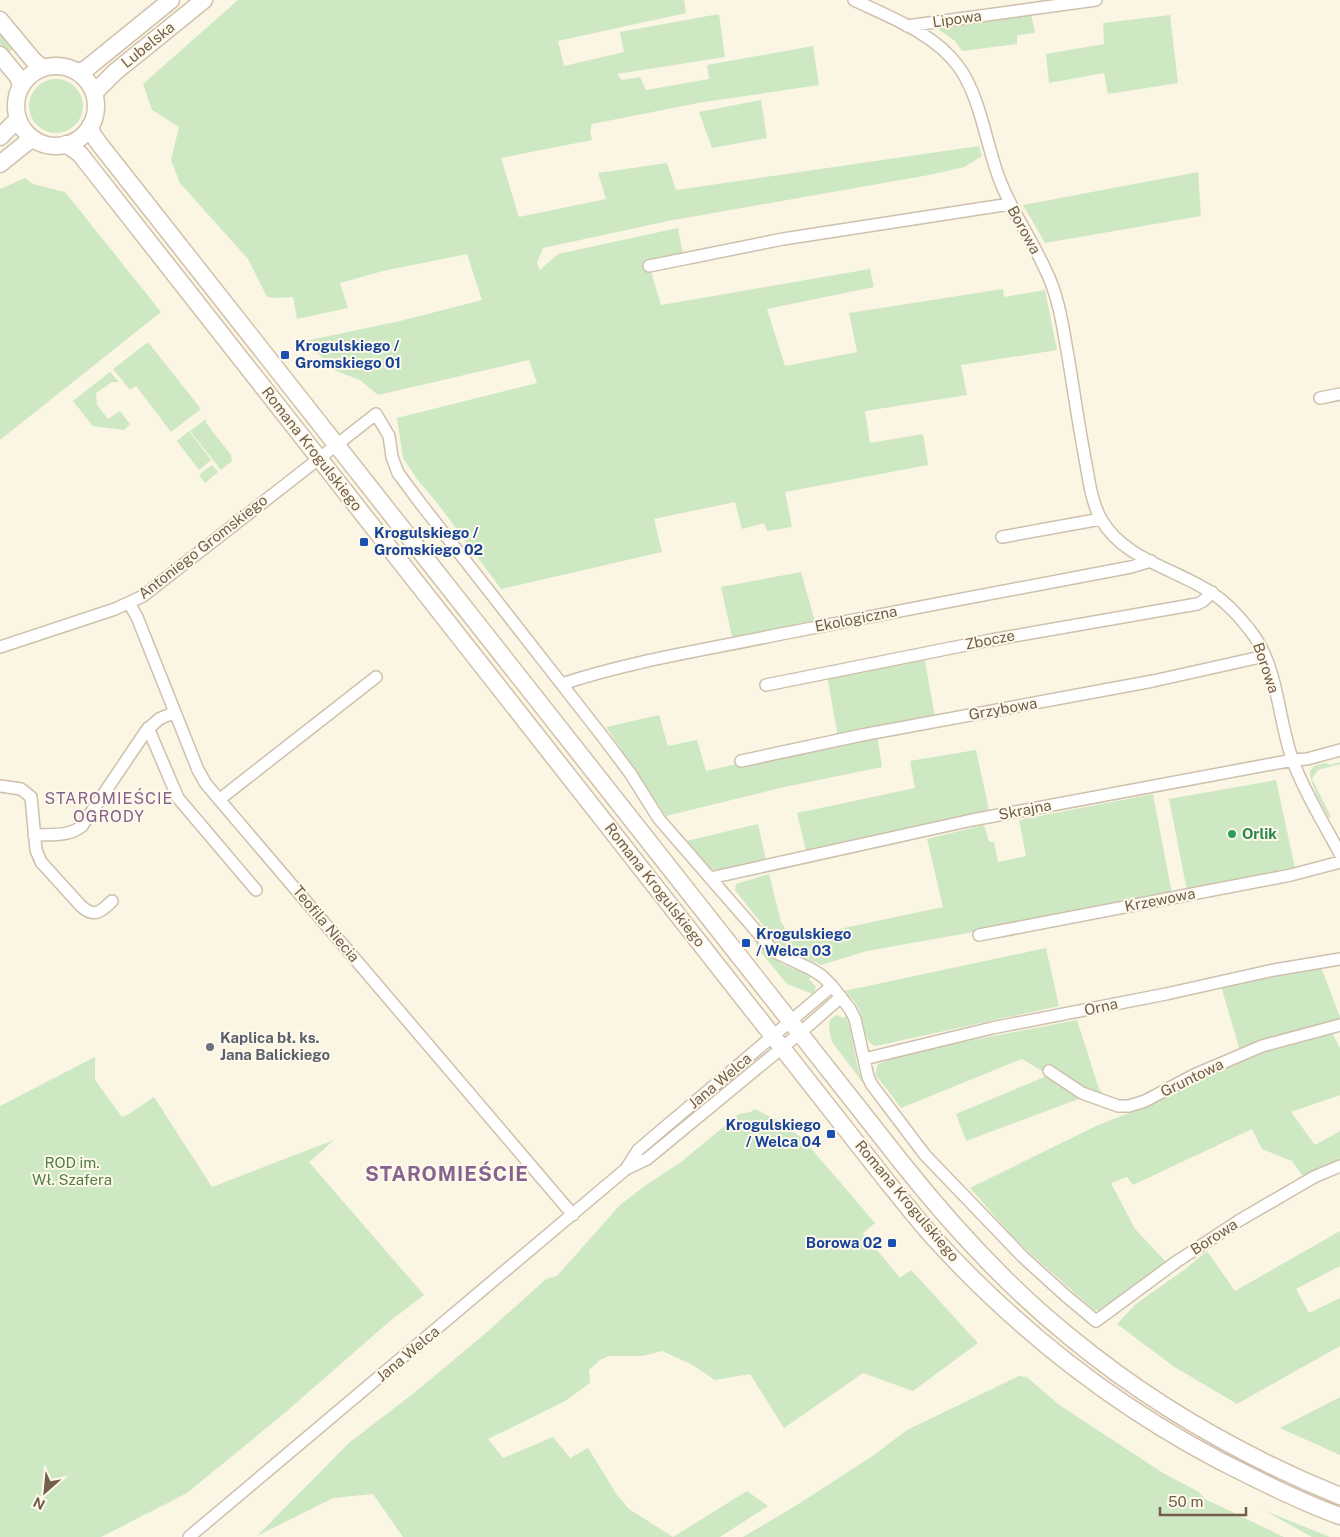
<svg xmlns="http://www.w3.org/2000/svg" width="1340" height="1537" font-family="'Public Sans',sans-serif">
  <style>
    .green { fill: #cee8c3 }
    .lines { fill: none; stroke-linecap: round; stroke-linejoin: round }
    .street-casing { stroke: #cfc0ae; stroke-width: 14 }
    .secondary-casing { stroke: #d1c0ab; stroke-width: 19 }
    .street { stroke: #fff; stroke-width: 11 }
    .secondary { stroke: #fff; stroke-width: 16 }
    .transit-dot { fill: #1a4fb4; stroke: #fef9ea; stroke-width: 2 }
    .leisure-dot { fill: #2e9e5b; stroke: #fef9ea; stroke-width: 2 }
    .worship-dot { fill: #6b7280; stroke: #fef9ea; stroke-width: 2 }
    .labels { text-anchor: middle; stroke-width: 4; stroke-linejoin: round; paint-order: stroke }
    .street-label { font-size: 15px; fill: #735e4b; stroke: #fef9ea }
    .transit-label { font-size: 15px; font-weight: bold; fill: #164399; stroke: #fef9ea; text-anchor: start }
    .leisure-label { font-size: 15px; font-weight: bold; fill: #27864d; stroke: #fef9ea; text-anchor: start }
    .worship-label { font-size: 15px; font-weight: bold; fill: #5b616d; stroke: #fef9ea; text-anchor: start }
    .park-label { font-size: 15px; fill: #517e46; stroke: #fef9ea }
    .neighbourhood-label { font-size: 16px; letter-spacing: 1px; fill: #86628f; stroke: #fef9ea }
    .district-label { font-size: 20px; font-weight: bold; letter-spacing: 1px; fill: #86628f; stroke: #fef9ea }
  </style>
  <rect width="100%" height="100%" fill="#fbf5e4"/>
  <path class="green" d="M238 0H684L686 13 558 41 564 66 624 52 620 32 719 14 725 57 617 74 622 80 640 77 646 90 709 79 707 65 813 46 819 85 698 103 592 124 590 131 592 140 501 158 519 217 606 199 598 173 667 163 676 190 979 146 982 156 964 167 929 175 668 221 543 248 537 263 540 270 558 254 678 228 683 254 648 261 661 305 870 269 874 287 767 309 785 366 857 352 849 313 1003 289 1004 297 1045 290 1057 350 961 365 967 395 865 411 870 443 923 434 928 465 785 492 792 527 767 531 764 523 742 529 735 502 654 519 662 552 501 589 438 504 417 479 403 458 397 418 537 383 529 360 378 395 360 380 336 371 305 341 400 321 482 300 467 254 383 271 340 283 348 308 297 319 293 297 277 298 267 297 248 259 180 183 171 160 179 127 152 110 143 84Z
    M1031 13 1035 33 1017 35V44L962 51 955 41 934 26Z
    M1170 15 1178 83 1108 94 1104 73 1049 83 1046 54 1104 44 1103 23Z
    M0 30 15 48 7 53 0 44Z
    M29 106a27 27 0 1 1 54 0a27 27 0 1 1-54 0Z
    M761 100 767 138 712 148 699 112Z
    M1198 172 1201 216 1045 243 1023 205Z
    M25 178 33 184 65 192 161 312 0 440V189Z
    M148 342 201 409 171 432 136 386 130 390 113 369Z
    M110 372 119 382H112L96 393 97 405 108 419 120 411 130 424 124 430 93 426 73 401Z
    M206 419V423L231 455 232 461 221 470 190 431Z
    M189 431 211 460 199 470 177 441Z
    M212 465 218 472 205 483 199 475Z
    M801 572 815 622 732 637 721 587Z
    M923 651 936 722 877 734 882 767 780 788 666 816 606 727 659 715 668 746 697 740 706 771 791 752 838 737 826 670Z
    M976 750 989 810 806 851 797 813 915 788 910 761Z
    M1340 762V764L1318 770 1312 779 1331 817 1329 818C1323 808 1309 782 1310 771L1314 766 1325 763 1330 765Z
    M1276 780 1295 868 1187 891 1169 799Z
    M1153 794 1172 894 996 928 867 951 821 965 787 951 777 943 735 890 736 884 769 874 781 922 792 939 943 907 927 839 984 825 989 842H994L998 862 1026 856 1019 820Z
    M758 824 766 860 715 870 707 868 686 841Z
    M754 939 765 951 782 964 812 976 809 979 816 987 813 994 787 984 758 949Z
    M1046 948 1059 1006 876 1046C862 1043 865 1019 858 1007 855 1001 849 996 844 991Z
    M1321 967 1340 1017V1021L1240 1051 1221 986Z
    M836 1015 843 1018 846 1016C854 1038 854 1061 863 1083L832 1042 829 1029 830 1020Z
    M1077 1020 1099 1089 1107 1099 1078 1085 1050 1067 1042 1071 1022 1059 901 1108 875 1074 878 1064 911 1052Z
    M1330 1029 1340 1048V1095L1291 1112 1315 1145 1340 1131V1162L1305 1179 1292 1161 1262 1149 1252 1129 1133 1185 1127 1177 1111 1183 1135 1229 1168 1264 1103 1310H1094L1031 1254 1012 1236 970 1188 1096 1126 1152 1104 1243 1058Z
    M95 1057V1080L122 1117 129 1114 154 1097 212 1187 334 1140 309 1162 424 1295 390 1321 287 1411 187 1493 101 1537H0V1106Z
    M1049 1075 1084 1097 966 1141 956 1114Z
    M755 1109 781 1122 803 1139 875 1223 863 1233 900 1278 911 1270 978 1343 913 1391 863 1373 784 1428 750 1374 715 1380 691 1364 662 1351 643 1356H609L600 1360 589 1370 590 1383 565 1401 488 1439 503 1458 553 1437 570 1458 588 1448 617 1495 629 1509 673 1537H403L373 1494 333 1498 257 1536 349 1443 419 1389 487 1332 546 1279 557 1276 620 1205 646 1185 681 1162 739 1114 751 1112Z
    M1340 1231V1266L1296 1289 1309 1313 1340 1298V1346L1237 1404 1173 1366 1117 1324 1137 1303 1184 1270 1207 1251 1235 1291Z
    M1019 1376 1027 1377 1058 1404 1163 1473 1199 1492 1205 1499 1284 1537H743L800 1503 874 1455 907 1430Z
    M1340 1397V1455L1280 1428Z
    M747 1491 768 1506 720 1537H673Z
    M1263 1510 1330 1537H1331H1312Z"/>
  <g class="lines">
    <g class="street-casing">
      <path id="street" d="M854 0C889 17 934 33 958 66 980 95 986 144 999 178 1011 211 1032 239 1046 271 1059 297 1063 328 1068 356 1074 392 1079 428 1086 464 1089 482 1092 503 1101 519 1123 559 1176 569 1212 593 1226 602 1238 615 1249 629 1279 665 1277 718 1293 761 1304 792 1325 825 1340 854
        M907 26 1096 0
        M649 266 783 239 1010 204
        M1320 398 1340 394
        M1002 537 1101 519
        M129 603 137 617 198 770 206 784 573 1215
        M0 647 115 609 143 596 376 414 389 436 392 457 398 473 421 504 603 737 630 773 659 819 771 948 777 953 811 969 822 976 832 986 850 1009 855 1019 868 1077 872 1085 925 1155 1023 1257 1066 1296 1096 1321 1176 1262 1240 1220 1314 1177 1340 1166
        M562 684C631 661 705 650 776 635 894 612 1013 589 1131 567L1151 561
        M766 685 991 640 1197 604 1203 601 1212 592
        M148 728 178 798 256 890
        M741 761 862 735 1153 681 1265 656
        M0 786 21 789 31 797 36 850 41 862 81 906C94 918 101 912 112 901
        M220 799 376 677
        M34 835C50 834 69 837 82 826L146 731 159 719 175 712
        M710 878 972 820 1293 760 1307 759 1340 750
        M979 935 1291 875 1340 862
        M864 1059 992 1028 1166 994 1274 970 1340 959
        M1049 1071 1082 1093 1118 1106H1129L1145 1101 1194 1075 1262 1046 1340 1025
        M626 1169 638 1150 832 986
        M189 1537 626 1169 647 1159 800 1033 841 997"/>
    </g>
    <g class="secondary-casing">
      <path id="secondary" d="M0 20 34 61 43 68
        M0 55 18 77 21 86
        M16 106a40 40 0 1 1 80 0a40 40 0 1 1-80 0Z
        M77 72 86 69 171 0
        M94 93 115 72 204 0
        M90 126 93 135 101 146 902 1163C952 1226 1007 1286 1070 1337 1150 1403 1244 1457 1340 1496
        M0 137 18 119
        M66 144 80 154 889 1184C904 1202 918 1220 933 1237 1023 1336 1130 1418 1250 1476 1280 1491 1309 1505 1340 1516
        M0 164 26 143 34 139"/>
    </g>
    <use href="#street" class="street"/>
    <use href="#secondary" class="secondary"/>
  </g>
  <g class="transit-dot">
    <rect x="280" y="350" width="10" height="10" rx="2.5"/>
    <rect x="359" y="537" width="10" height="10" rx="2.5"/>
    <rect x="741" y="938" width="10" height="10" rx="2.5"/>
    <rect x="826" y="1129" width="10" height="10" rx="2.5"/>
    <rect x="887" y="1238" width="10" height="10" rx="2.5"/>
  </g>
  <circle class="leisure-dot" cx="1232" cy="834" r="5"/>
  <circle class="worship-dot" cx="210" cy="1047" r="5"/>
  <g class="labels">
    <g class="street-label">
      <text transform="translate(957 19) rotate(-8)" y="5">Lipowa</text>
      <text transform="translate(148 45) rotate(-39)" y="5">Lubelska</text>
      <text transform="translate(1024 230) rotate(61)" y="5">Borowa</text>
      <text transform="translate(312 449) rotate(52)" y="5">Romana Krogulskiego</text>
      <text transform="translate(203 547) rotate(-38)" y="5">Antoniego Gromskiego</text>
      <text transform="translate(856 619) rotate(-11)" y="5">Ekologiczna</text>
      <text transform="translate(990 640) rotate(-11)" y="5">Zbocze</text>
      <text transform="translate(1266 668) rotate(71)" y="5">Borowa</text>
      <text transform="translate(1003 709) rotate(-10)" y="5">Grzybowa</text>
      <text transform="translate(1025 810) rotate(-11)" y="5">Skrajna</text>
      <text transform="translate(655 885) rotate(52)" y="5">Romana Krogulskiego</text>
      <text transform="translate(1160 900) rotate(-11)" y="5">Krzewowa</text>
      <text transform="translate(326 924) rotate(50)" y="5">Teofila Niecia</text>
      <text transform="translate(1101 1007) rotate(-12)" y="5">Orna</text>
      <text transform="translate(1192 1078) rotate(-26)" y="5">Gruntowa</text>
      <text transform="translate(720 1081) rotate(-40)" y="5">Jana Welca</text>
      <text transform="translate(907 1201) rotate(50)" y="5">Romana Krogulskiego</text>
      <text transform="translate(1214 1237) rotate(-33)" y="5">Borowa</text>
      <text transform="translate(408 1354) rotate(-40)" y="5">Jana Welca</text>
    </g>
    <g class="transit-label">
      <text x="295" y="351">Krogulskiego /<tspan x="295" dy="17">Gromskiego 01</tspan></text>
      <text x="374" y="538">Krogulskiego /<tspan x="374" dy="17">Gromskiego 02</tspan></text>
      <text x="756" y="939">Krogulskiego<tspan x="756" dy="17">/ Welca 03</tspan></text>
      <text x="821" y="1130" text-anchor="end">Krogulskiego<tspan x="821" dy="17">/ Welca 04</tspan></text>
      <text x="882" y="1248" text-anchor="end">Borowa 02</text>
    </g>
    <g class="leisure-label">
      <text x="1242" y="839">Orlik</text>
    </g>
    <g class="worship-label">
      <text x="220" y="1043">Kaplica bł. ks.<tspan x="220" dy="17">Jana Balickiego</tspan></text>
    </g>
    <g class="park-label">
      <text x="72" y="1168">ROD im.<tspan x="72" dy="17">Wł. Szafera</tspan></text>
    </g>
    <g class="neighbourhood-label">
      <text x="109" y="804">STAROMIEŚCIE<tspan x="109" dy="18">OGRODY</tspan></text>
    </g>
    <g class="district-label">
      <text x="447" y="1181">STAROMIEŚCIE</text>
    </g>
  </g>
  <g transform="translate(45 1492) rotate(207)" stroke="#fef9ea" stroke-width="4" paint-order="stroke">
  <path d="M0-4L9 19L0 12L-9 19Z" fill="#735e4b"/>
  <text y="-8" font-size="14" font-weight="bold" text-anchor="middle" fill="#735e4b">N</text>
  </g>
  <path d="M1160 1507v8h86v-8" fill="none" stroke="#735e4b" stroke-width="2.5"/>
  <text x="1168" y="1507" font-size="15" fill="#735e4b" stroke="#fef9ea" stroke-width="4" paint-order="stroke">50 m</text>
</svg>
